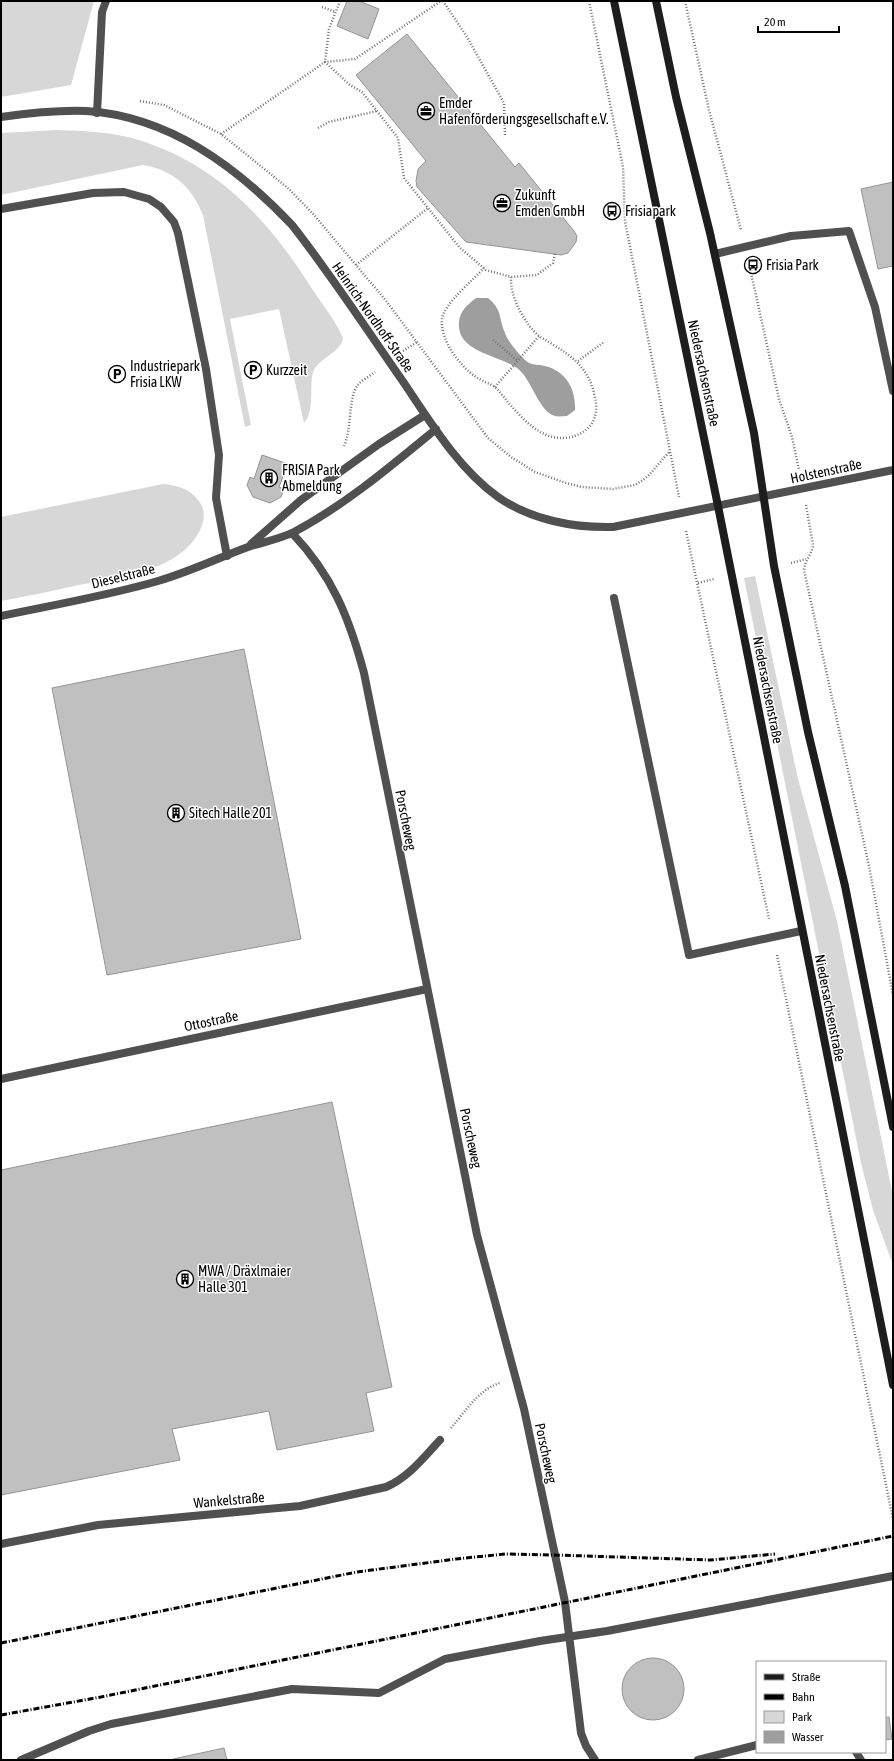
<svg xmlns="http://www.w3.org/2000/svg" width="894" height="1761" font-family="'Asap Condensed',sans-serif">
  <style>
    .green { fill: #d7d7d7 }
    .water { fill: #9e9e9e }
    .building { fill: #c0c0c0; stroke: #949494 }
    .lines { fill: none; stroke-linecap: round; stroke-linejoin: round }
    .path { stroke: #727272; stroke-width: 2.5; stroke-dasharray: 1 2; stroke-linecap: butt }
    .service { stroke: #505050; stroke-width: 8 }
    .minor { stroke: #505050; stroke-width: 8 }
    .secondary { stroke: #1d1d1d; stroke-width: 8 }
    .rail { stroke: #000; stroke-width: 3; stroke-dasharray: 6 2 1 2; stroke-linecap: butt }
    .labels { text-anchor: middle; stroke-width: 3; stroke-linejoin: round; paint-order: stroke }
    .poi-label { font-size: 14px; fill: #000; stroke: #fff; text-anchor: start }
    .street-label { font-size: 14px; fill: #000; stroke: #fff }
  </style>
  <rect width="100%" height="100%" fill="#fff"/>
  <path class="green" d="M1 1H94L71 85 1 97Z
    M58 130C85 131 113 132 139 140 215 164 265 216 307 281 318 299 335 319 343 338 341 353 318 358 313 372 309 387 315 411 304 423L279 309 230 319 251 425 245 427 203 215C192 187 173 170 143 165L1 195V133Z
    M163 484C176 485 190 489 198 500 205 508 205 518 201 528 181 572 119 577 79 585 53 591 27 596 1 601V517Z
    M755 576 798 779 837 921 893 1196V1265L873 1210 861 1163 744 578Z"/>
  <path class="water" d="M476 298H488C503 311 498 316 505 333 508 342 518 353 525 360 532 366 537 364 545 366 566 371 576 389 575 410L567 416C563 416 558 417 555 416 538 411 532 379 517 368 499 355 456 352 459 322 460 311 467 305 476 298Z"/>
  <path class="building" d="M347 1H359L379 9 368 39 337 26Z
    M407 34 515 167 519 163 574 231 577 236 576 242 568 253 561 255 466 242 417 187 416 181 418 169 426 161 356 75Z
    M893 182V266L878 269 861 189Z
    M262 455 288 464 279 487 284 489 281 497 270 503 253 497 247 485 250 477 254 479Z
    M244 649 301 939 107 975 52 688Z
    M332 1102 392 1387 366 1393 374 1431 277 1450 269 1411 172 1429 180 1460 1 1495V1170Z
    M622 1689a31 31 0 1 1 62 0a31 31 0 1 1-62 0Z
    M889 1717 892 1739 885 1740V1718Z
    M224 1748 227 1760H173V1759Z"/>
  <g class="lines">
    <path class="path" d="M340 1 329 29 325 62 350 85 362 92 398 138 404 178 460 248 486 270 511 277 537 275 553 263 555 254
      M443 1 467 37 504 103 505 135
      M589 1 623 167 625 221 679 497
      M685 1 709 110 741 230
      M322 7 336 12
      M140 101 164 105 221 134 289 189 314 215 387 302 488 438 511 457 535 472 566 483 582 487 613 489 635 485 643 480 649 475 670 451
      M318 128 329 122 377 111
      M221 134 325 62 355 59 441 1
      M749 264 779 399 792 437 799 470
      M356 265 428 208
      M484 268C474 279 443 305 442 319 440 341 460 366 476 377 482 381 489 383 495 387 499 391 503 396 507 401 524 421 547 447 577 435 585 432 593 425 595 416 598 409 595 397 593 389 586 367 572 356 552 344 548 341 543 339 539 336 524 323 510 297 511 277
      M493 340 518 361
      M403 351 417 342
      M578 361 604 342
      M495 387 539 336
      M344 446C352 430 348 396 358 385 362 380 370 376 375 372
      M806 505 813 545C812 554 805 560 804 570L869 866 893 995
      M686 531 769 919
      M791 563 806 559
      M698 583 714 579
      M777 955 893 1519
      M451 1428C465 1412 479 1389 500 1383"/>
    <path class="service" d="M97 113 102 12 106 1
      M1 209 93 193 124 192 149 199 161 207 174 222 178 233 188 281 206 369 219 455 216 498 227 556
      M715 254 791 236 849 231 875 307 893 391
      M614 598 689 955 801 931
      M21 1760 89 1731 111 1724 292 1689 379 1693 445 1659 540 1641 607 1631 893 1576"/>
    <path class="minor" d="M1 117C29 113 57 110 86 111 169 116 237 167 292 225 332 276 367 330 404 383 431 423 458 468 498 497 531 520 574 528 613 527L893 470
      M292 533C332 575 349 617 364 673L477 1235 524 1409 565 1602 581 1733 586 1746 595 1760
      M251 544 301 500 379 444 425 415
      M1 616C53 605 106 596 158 581 189 572 218 558 248 547 263 542 280 539 294 532 345 505 391 466 436 429
      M1 1079 427 989
      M1 1544 98 1525 300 1506 386 1487C409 1477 423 1458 440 1440
      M856 1752 861 1760
      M698 1760 757 1745"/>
    <path class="secondary" d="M614 1 718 506 893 1385
      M656 1 676 97 710 233 754 433 774 566 808 732 845 886 893 1127"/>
    <path class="rail" d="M1 1643 357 1572 456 1559 505 1554 555 1555 710 1560 775 1554
      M1 1715 101 1697 893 1536"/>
  </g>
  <defs>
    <g id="office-ring" transform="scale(0.9)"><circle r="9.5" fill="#fff" stroke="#000" stroke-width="1.5"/><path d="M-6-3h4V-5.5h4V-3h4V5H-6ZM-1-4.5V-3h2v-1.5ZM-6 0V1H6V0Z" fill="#000"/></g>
    <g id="bus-ring" transform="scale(0.9)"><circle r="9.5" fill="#fff" stroke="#000" stroke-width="1.5"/><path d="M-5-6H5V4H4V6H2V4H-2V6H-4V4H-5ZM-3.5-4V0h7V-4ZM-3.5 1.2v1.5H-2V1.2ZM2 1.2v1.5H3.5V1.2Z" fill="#000"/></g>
    <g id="parking-ring" transform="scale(0.9)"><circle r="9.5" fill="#fff" stroke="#000" stroke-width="1.5"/><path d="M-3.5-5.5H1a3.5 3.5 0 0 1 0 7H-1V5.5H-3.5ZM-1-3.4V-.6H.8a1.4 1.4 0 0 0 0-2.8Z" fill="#000"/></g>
    <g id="building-ring" transform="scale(0.9)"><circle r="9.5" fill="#fff" stroke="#000" stroke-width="1.5"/><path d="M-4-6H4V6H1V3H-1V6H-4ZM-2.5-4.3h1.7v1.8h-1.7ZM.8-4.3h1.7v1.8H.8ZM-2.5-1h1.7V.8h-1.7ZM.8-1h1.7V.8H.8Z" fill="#000"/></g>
  </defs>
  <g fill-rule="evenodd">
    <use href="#office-ring" x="426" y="111"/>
    <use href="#office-ring" x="502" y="203"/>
    <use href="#bus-ring" x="612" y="211"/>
    <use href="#bus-ring" x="753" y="265"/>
    <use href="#parking-ring" x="253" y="370"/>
    <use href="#parking-ring" x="117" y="374"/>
    <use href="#building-ring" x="269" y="478"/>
    <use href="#building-ring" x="176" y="813"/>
    <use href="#building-ring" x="185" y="1279"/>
  </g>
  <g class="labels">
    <g class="poi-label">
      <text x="439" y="108">Emder<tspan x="439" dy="16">Hafenförderungsgesellschaft e.V.</tspan></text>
      <text x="515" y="200">Zukunft<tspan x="515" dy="16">Emden GmbH</tspan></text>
      <text x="625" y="216">Frisiapark</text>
      <text x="766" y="270">Frisia Park</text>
      <text x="130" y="371">Industriepark<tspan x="130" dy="16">Frisia LKW</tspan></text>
      <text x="266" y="375">Kurzzeit</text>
      <text x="282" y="475">FRISIA Park<tspan x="282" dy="16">Abmeldung</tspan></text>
      <text x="189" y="818">Sitech Halle 201</text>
      <text x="198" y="1276">MWA / Dräxlmaier<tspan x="198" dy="16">Halle 301</tspan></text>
    </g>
    <g class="street-label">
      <text transform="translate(373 317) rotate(55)" y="5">Heinrich-Nordhoff-Straße</text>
      <text transform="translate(704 373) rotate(78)" y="5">Niedersachsenstraße</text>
      <text transform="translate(826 471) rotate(-12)" y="5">Holstenstraße</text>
      <text transform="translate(123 576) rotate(-14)" y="5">Dieselstraße</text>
      <text transform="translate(768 690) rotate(79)" y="5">Niedersachsenstraße</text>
      <text transform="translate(406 820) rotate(79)" y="5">Porscheweg</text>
      <text transform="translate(830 1008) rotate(79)" y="5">Niedersachsenstraße</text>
      <text transform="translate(211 1021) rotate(-12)" y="5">Ottostraße</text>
      <text transform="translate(471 1138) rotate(78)" y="5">Porscheweg</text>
      <text transform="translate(546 1453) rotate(78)" y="5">Porscheweg</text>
      <text transform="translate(229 1500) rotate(-5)" y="5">Wankelstraße</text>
    </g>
  </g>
  <rect width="894" height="1761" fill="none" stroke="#000000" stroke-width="4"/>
  <rect x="756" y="1661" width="130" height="92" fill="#ffffff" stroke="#999999"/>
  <rect x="764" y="1674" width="20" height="6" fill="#1d1d1d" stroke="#999999"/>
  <text x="792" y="1681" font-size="12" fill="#000000">Straße</text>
  <rect x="764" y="1694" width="20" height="6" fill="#000000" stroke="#999999"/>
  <text x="792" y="1701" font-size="12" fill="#000000">Bahn</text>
  <rect x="764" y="1711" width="20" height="12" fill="#d7d7d7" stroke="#999999"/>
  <text x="792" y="1721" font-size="12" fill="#000000">Park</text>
  <rect x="764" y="1731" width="20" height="12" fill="#9e9e9e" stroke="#999999"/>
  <text x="792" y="1741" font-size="12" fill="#000000">Wasser</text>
  <path d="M758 26v6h81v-6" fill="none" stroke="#000000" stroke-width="2"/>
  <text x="764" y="26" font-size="12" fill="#000000" stroke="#ffffff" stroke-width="3" paint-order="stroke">20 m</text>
</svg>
